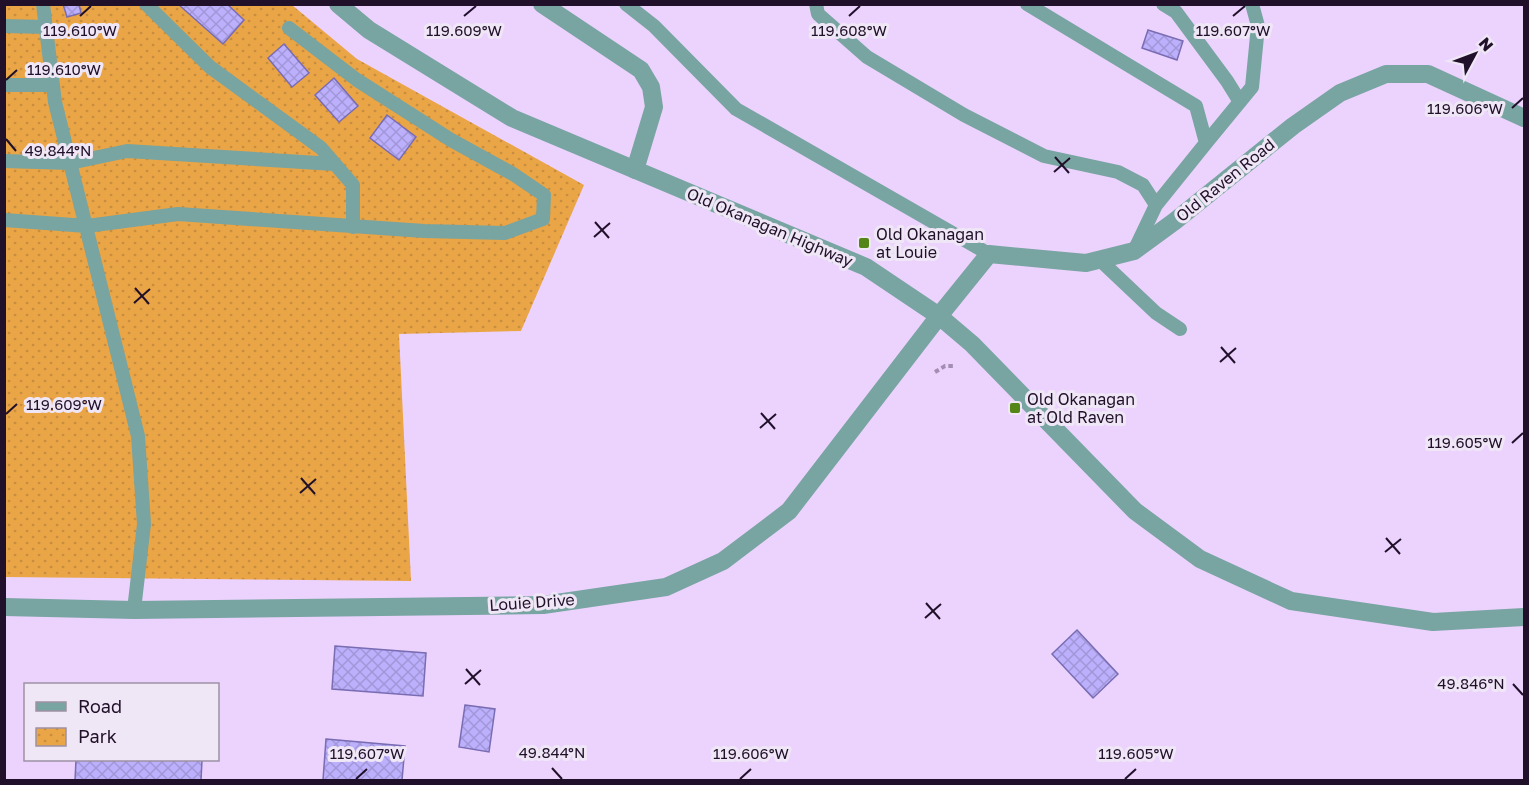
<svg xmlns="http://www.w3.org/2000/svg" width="1529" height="785" font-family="'Golos Text',sans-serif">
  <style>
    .park { fill: url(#park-dots) }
    .building { fill: url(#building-cross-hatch); stroke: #796cb2; stroke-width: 1.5 }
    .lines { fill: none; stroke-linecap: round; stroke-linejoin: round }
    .path { stroke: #a38db2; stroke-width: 4; stroke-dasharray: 4.5 3; stroke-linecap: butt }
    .service { stroke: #78a4a1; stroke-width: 14 }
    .minor { stroke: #78a4a1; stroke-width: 18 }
    .tertiary { stroke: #78a4a1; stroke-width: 18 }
    .ticks { fill: none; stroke: #20102a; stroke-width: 2 }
    .poi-dot { fill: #558516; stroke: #f0e7f6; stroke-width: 2 }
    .labels { text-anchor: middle; stroke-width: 6; stroke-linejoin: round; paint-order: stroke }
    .street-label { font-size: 16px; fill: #20102a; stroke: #f0e7f6 }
    .poi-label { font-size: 16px; fill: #20102a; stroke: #f0e7f6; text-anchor: start }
    .ticks-label { font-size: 15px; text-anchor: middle; fill: #20102a; stroke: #f0e7f6; stroke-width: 6; stroke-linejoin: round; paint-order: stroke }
  </style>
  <defs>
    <pattern id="park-dots" width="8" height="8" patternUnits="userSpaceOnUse" patternTransform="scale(1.5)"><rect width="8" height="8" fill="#eaa547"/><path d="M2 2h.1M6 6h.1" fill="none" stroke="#c88d3e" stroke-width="1.8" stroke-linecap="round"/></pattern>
    <pattern id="building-cross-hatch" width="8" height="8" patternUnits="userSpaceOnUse" patternTransform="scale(1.5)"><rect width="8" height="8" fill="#bcb0fc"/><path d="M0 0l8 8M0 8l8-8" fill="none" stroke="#a196d8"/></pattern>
  </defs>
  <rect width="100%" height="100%" fill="#ecd3fe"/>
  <path class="park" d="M5 5H292L357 59 584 185 521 331 399 334 411 581 5 577Z"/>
  <path class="building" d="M63 4H79L81 13 67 17Z
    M178 4H227L244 20 223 44Z
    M1148 30 1183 41 1177 60 1142 48Z
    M284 44 309 73 292 87 268 58Z
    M334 78 358 106 339 122 315 95Z
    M387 115 416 137 399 160 370 138Z
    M1077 630 1118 674 1093 698 1052 654Z
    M335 646 426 653 423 696 332 689Z
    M465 705 495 709 489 752 459 747Z
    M326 739 405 746 402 780H323Z
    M76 760H202L201 780H75Z"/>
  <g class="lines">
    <path class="path" d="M935 372 945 366H955"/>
    <path class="service" d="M43 4 55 102 138 436 144 524 134 610
      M146 4 210 67 321 148 353 185V227
      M626 4 654 26 736 109 989 254
      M816 4 818 14 867 57 964 115 1044 156 1118 172 1143 185 1156 205
      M1027 4 1196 106 1206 143 1156 205 1135 249
      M1163 4 1176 12 1227 81 1240 102
      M4 26 46 27
      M4 85H53
      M1206 143 1252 87 1258 26 1252 4
      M4 161 70 163 127 151 334 164
      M4 220 87 226 178 214 424 231 505 233 543 219 544 195 513 174 451 140 357 80 289 28
      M1101 261 1156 313 1180 329"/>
    <path class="minor" d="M542 4 641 70 651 87 654 107 635 170
      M939 316 989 254 1086 263 1134 251 1175 221 1293 126 1340 93 1386 74H1428L1524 118"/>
    <path class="tertiary" d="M338 4 369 30 512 118 866 267 939 316 972 344 1135 511 1200 559 1291 601 1433 622 1524 617
      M4 607 134 610 543 605 666 587 723 561 789 511 939 316"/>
  </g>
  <path class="ticks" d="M80 16 91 6M464 16 476 6M849 16 860 6M1233 16 1245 6M6 80 17 70M1512 108 1523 98M6 139 16 151M1055 157 1069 173M1054 172 1070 158M595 222 609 238M594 237 610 223M135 288 149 304M134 303 150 289M1221 347 1235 363M1220 362 1236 348M761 413 775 429M6 414 17 404M760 428 776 414M1512 443 1523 433M301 478 315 494M300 493 316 479M1386 538 1400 554M1385 552 1401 539M926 603 940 619M925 618 941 604M466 669 480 685M465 684 481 670M1513 684 1523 695M552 768 562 779M356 779 367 769M740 779 751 769M1125 779 1136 769"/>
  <g class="poi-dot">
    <rect x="858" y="237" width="12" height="12" rx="3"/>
    <rect x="1009" y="402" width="12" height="12" rx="3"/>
  </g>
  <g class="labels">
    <g class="street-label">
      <text transform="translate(1225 180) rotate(-39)" y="6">Old Raven Road</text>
      <text transform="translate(770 227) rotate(23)" y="6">Old Okanagan Highway</text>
      <text transform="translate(532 602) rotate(-4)" y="6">Louie Drive</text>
    </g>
    <g class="poi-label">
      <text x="876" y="240">Old Okanagan<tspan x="876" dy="18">at Louie</tspan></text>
      <text x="1027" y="405">Old Okanagan<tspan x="1027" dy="18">at Old Raven</tspan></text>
    </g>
  </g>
  <g class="ticks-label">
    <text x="80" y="36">119.610°W</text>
    <text x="464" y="36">119.609°W</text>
    <text x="849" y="36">119.608°W</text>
    <text x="1233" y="36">119.607°W</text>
    <text x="64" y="75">119.610°W</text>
    <text x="1465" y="114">119.606°W</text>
    <text x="58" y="156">49.844°N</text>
    <text x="64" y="410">119.609°W</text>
    <text x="1465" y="448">119.605°W</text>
    <text x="1471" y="689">49.846°N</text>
    <text x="552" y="758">49.844°N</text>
    <text x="367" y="759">119.607°W</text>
    <text x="751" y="759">119.606°W</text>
    <text x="1136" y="759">119.605°W</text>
  </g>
  <rect width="1529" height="785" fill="none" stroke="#20102a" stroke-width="12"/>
  <rect x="24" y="683" width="195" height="78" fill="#f0e7f6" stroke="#9d91a4" stroke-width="1.5"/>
  <rect x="36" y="702" width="30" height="9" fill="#78a4a1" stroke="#9d91a4" stroke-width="1.5"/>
  <text x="78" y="713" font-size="18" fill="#20102a">Road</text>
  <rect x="36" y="728" width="30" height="18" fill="url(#park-dots)" stroke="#9d91a4" stroke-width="1.5"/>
  <text x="78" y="743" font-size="18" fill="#20102a">Park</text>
  <g transform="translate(1475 54) rotate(49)" stroke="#f0e7f6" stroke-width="4.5" paint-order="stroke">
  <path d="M0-4.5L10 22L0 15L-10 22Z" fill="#20102a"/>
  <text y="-9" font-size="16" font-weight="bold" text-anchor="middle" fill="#20102a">N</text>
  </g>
</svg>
